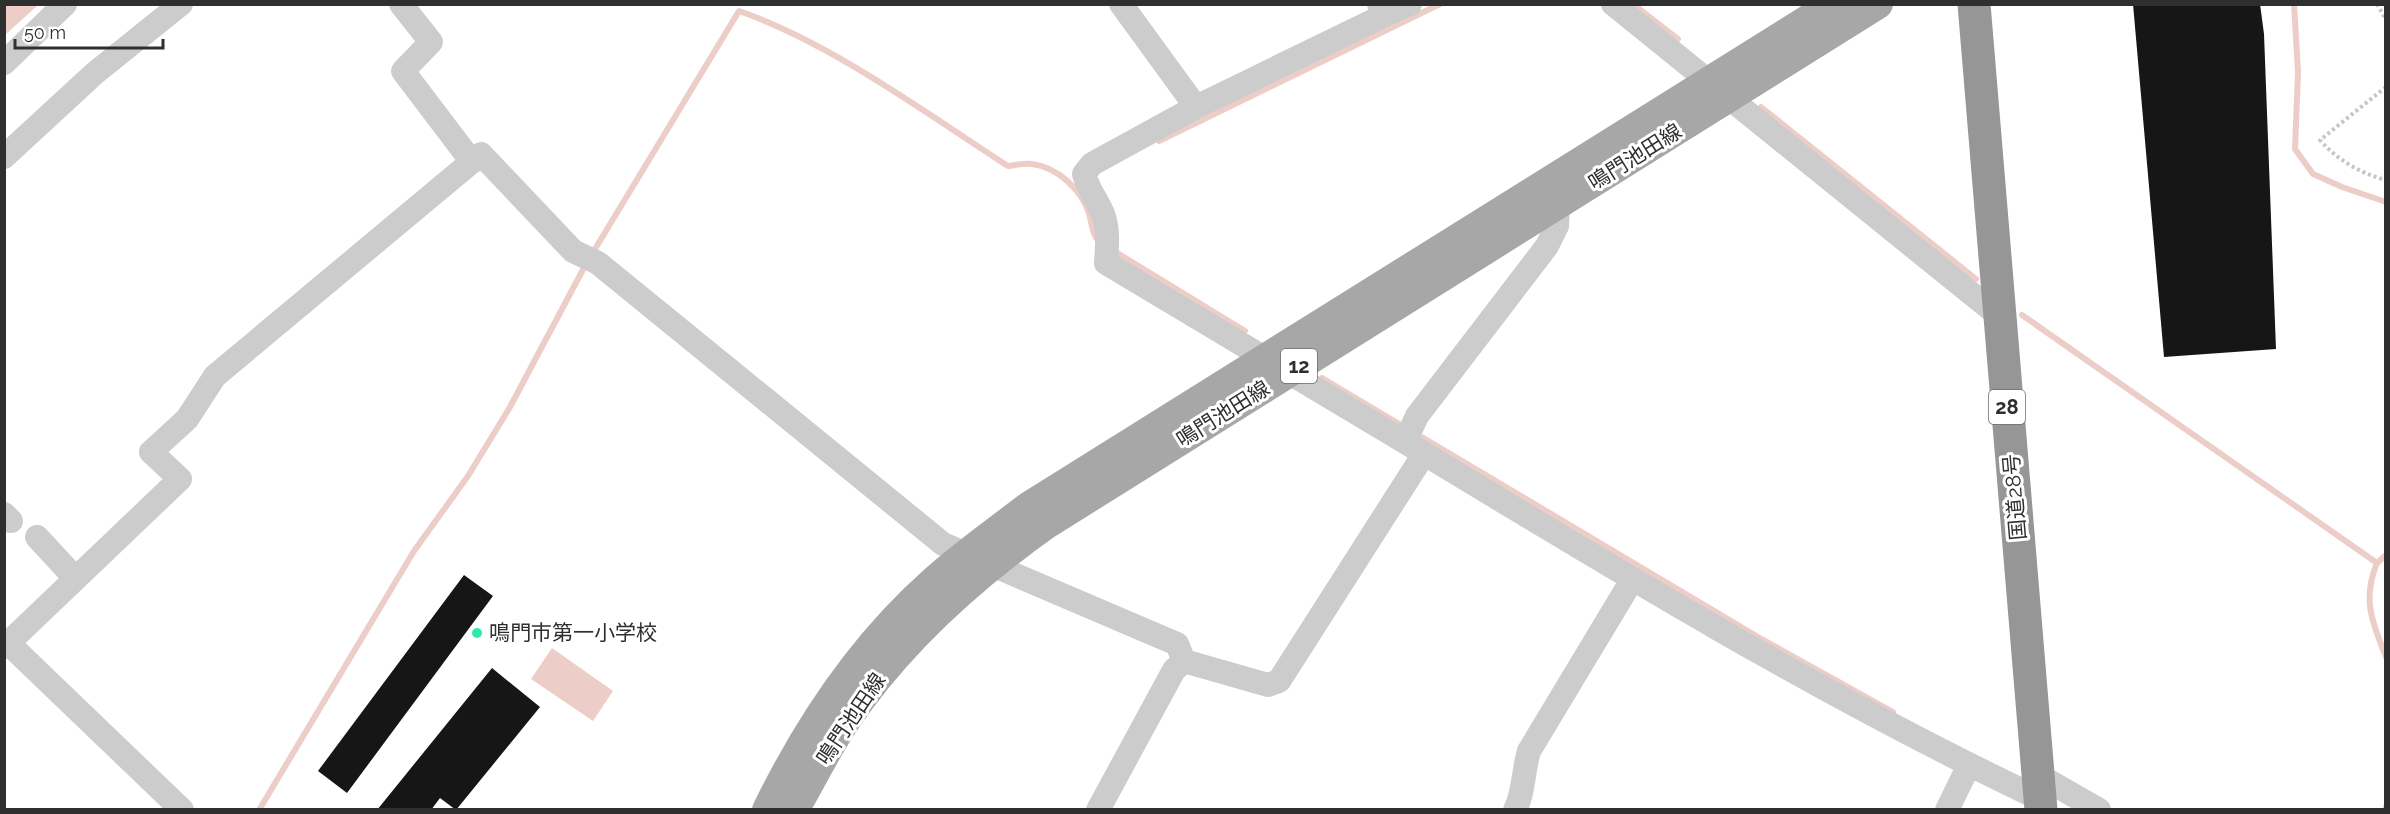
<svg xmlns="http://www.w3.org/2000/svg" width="2390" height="814" font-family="Raleway,'Noto Sans JP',sans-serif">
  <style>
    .water { fill: #edcdc7 }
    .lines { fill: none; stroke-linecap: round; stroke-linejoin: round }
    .stream { stroke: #edcdc7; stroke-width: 6 }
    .building { fill: #161616 }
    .path { stroke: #c6c6c6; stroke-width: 4; stroke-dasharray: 3 3; stroke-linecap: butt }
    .minor { stroke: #ccc; stroke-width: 24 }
    .major { stroke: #a7a7a7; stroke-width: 30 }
    .highway { stroke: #969696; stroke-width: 33 }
    .poi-dot { fill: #2bebb0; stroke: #fff; stroke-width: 2 }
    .labels { text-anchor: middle; stroke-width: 6; stroke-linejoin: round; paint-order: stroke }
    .shield { fill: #fff; stroke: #6d6d6d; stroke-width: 1.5 }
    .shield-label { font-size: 20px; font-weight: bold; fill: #2f2f2f }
    .street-label { font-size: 21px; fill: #2f2f2f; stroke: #fff }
    .poi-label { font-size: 21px; fill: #2f2f2f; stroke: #fff; text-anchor: start }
  </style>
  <rect width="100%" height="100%" fill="#fff"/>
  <path class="water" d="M5 4H38V5L5 35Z
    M552 648 613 691 593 721 531 679Z"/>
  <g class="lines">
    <path class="stream" d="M1633 4 1678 39
      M2294 4 2298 72 2295 149 2313 174 2342 187 2386 202
      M1761 107 1976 279
      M1159 141 1440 4
      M1114 251 1245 331
      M592 254 739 11C831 43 926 113 1008 166 1016 165 1025 163 1032 164 1057 167 1081 189 1089 213 1092 224 1092 235 1100 243
      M2022 315 2377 563 2386 555
      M1322 378 1406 428
      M1415 433 1758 637 1893 712
      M2377 563C2362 599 2372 622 2386 657
      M259 810 414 551 468 476 510 407 587 262
      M2385 810 2386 807"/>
  </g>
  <path class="building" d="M2133 4H2260L2264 34 2276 349 2164 357Z
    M464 575 493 596 347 793 318 771Z
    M492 668 540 707 456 810 440 798 431 810H377Z"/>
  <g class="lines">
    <path class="path" d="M2377 4 2386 20
      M2386 87 2320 140C2337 160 2360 173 2386 180"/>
    <path class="minor" d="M401 4 431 42 403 71 472 162
      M1121 4 1196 107
      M1379 4 1387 14 1410 4
      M1613 4 1999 316
      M1387 14 1196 107 1092 164 1084 174C1088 189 1097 200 1103 214 1109 229 1107 247 1106 263L1405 442
      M4 63 65 4
      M4 157 95 73 181 4
      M1558 205 1557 226 1547 246 1417 416 1405 442C1612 568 1821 695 2040 799
      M4 514 11 521
      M37 537 75 578
      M8 643 182 810
      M4 647 180 479 151 452 187 419 215 376 481 154 573 251 598 263 943 544 1177 644 1184 661
      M1184 661 1268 685 1279 681 1424 454
      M2038 775 2099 810
      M1098 810 1174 670 1184 661
      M1515 810C1524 793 1523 771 1529 751L1632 580
      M1947 810 1969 765"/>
    <path class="major" d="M767 810C808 726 864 643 934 581 964 554 997 531 1028 507L1833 4
      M794 810C811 781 826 750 844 723 897 644 968 580 1045 525L1878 4"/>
    <path class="highway" d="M1974 4 2041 810"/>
  </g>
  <circle class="poi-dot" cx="477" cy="633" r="6"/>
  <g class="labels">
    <g class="shield">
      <rect x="1281" y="349" width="36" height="34" rx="4.5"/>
      <rect x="1989" y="390" width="36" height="34" rx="4.5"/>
    </g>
    <g class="shield-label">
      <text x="1299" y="373">12</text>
      <text x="2007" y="414">28</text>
    </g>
    <g class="street-label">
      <text transform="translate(1635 157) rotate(-32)" y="7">鳴門池田線</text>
      <text transform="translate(1223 414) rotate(-32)" y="7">鳴門池田線</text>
      <text transform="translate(2015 497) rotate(-95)" y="7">国道28号</text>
      <text transform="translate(851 719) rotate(-56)" y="7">鳴門池田線</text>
    </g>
    <g class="poi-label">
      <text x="489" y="640">鳴門市第一小学校</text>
    </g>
  </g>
  <rect width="2390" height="814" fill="none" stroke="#2f2f2f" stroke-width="12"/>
  <path d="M15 39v9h148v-9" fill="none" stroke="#2f2f2f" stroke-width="3"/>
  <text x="24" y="39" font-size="18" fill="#2f2f2f" stroke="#ffffff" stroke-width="4.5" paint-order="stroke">50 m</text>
</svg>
